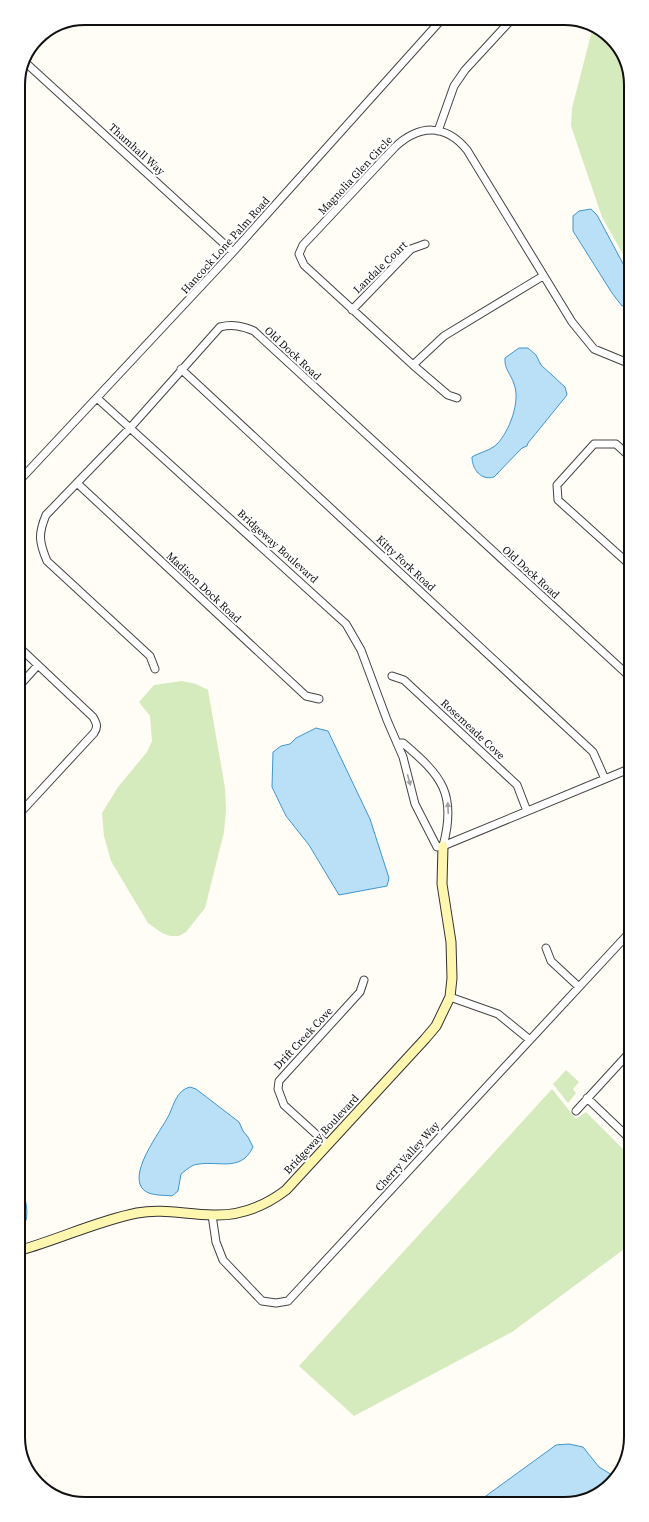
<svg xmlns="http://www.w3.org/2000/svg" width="649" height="1522" font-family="'Source Serif 4',serif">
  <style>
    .green { fill: #d5ebbd }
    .water { fill: #b9e0f7; stroke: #3f96cf }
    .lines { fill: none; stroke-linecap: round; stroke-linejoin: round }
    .street-casing { stroke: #444; stroke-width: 9 }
    .secondary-casing { stroke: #333; stroke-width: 11 }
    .street { stroke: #fff; stroke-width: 7 }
    .secondary { stroke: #fff6b0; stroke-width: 9 }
    .oneway { fill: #a0a0a0 }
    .labels { text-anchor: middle; stroke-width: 4; stroke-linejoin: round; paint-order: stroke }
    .street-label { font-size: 11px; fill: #111; stroke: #fff }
    .rim { fill: none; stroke: #111; stroke-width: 2 }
  </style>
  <rect width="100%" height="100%" fill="#fffdf5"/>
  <path class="green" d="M593 27 605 32 628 64V263L602 217 571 126 572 108Z
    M182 681 196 684 208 690 225 788 226 810 224 832 205 908 186 932 179 936H170L162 933 148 923 111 861 104 836 102 813 118 787 147 752 152 741 150 716 139 702 154 685Z
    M566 1070 579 1082 573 1089 576 1093 568 1103 553 1084Z
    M552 1089 576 1119 586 1112 630 1156 631 1244 512 1332 354 1416 299 1366Z"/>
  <path class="water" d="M591 209 597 215 628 273V302L627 305 622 306 612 293 573 231V216L579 211Z
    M519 348H528L536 355 541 365 565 387 567 395 528 443 527 446 522 448 494 477C481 481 472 469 472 457 480 452 490 451 497 444 509 432 521 401 514 384 511 374 504 369 505 358Z
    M316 728 328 731 370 819 389 878 387 886 339 895 309 845 286 816 272 787 273 752 281 746 290 744 296 738Z
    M190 1087 196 1089 239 1122 243 1131 248 1137 253 1147C240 1174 217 1159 194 1165 189 1167 185 1171 181 1174L178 1191 172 1196C165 1195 152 1196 145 1191 125 1176 161 1131 169 1115 174 1104 177 1090 190 1087Z
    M21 1184C25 1199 32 1217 21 1230Z
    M569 1444 583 1447 599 1467 617 1478 585 1501H479L556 1445Z"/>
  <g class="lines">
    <g class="street-casing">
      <path id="street" d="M26 63 233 252
        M438 131 454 86 465 70 512 19
        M352 310 411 249 425 244
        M413 365 444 336 543 276
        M181 369 593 752 605 779
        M457 398 448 395 413 365 304 265 299 254 303 245 395 147C419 125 445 123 467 150L572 322 594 349 628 363
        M98 399 346 624 361 650 387 720 403 757 415 804 437 847 443 846 629 769
        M629 456 616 444H594L557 485 558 500 629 564
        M19 481 233 252 442 19
        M78 484 306 696 319 699
        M20 648 93 717C97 724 98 727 94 733L20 813
        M155 669 150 656 47 561C39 542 38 534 46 515L130 428 220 327C233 324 242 326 254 331L629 676
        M392 676 404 680 517 785 527 811
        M20 685 38 665
        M397 743H403C442 776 457 794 443 846
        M546 948 551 961 579 987
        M450 997 498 1014 530 1040
        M587 1098 630 1139
        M576 1111 630 1052
        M328 1145 284 1105 278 1089 279 1081 360 992 364 980
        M212 1215 216 1242 223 1260 262 1301 276 1303 288 1301 630 932"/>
    </g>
    <g class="secondary-casing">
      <path id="secondary" d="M21 1250C60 1239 97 1221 137 1213 163 1208 187 1215 213 1215 240 1216 265 1206 286 1190L425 1039 436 1026 450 997 452 978 451 942 442 884 443 846"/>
    </g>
    <use href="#street" class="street"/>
    <use href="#secondary" class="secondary"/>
  </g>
  <defs><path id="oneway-solid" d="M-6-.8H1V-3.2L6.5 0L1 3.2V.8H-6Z"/></defs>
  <g class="oneway">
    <use href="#oneway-solid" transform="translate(409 780) rotate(75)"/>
    <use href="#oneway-solid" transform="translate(448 808) rotate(-93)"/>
  </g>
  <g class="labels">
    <g class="street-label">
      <text transform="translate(137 149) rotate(42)" y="4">Thamhall Way</text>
      <text transform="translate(355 175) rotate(-47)" y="4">Magnolia Glen Circle</text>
      <text transform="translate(225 245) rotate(-48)" y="4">Hancock Lone Palm Road</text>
      <text transform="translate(380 267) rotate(-44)" y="4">Landale Court</text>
      <text transform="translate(293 353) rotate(43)" y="4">Old Dock Road</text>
      <text transform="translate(278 546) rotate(42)" y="4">Bridgeway Boulevard</text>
      <text transform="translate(406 563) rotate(43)" y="4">Kitty Fork Road</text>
      <text transform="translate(531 572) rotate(42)" y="4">Old Dock Road</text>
      <text transform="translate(204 587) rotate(43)" y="4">Madison Dock Road</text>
      <text transform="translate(473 729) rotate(43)" y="4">Rosemeade Cove</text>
      <text transform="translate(303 1038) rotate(-47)" y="4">Drift Creek Cove</text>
      <text transform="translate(321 1134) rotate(-47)" y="4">Bridgeway Boulevard</text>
      <text transform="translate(407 1156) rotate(-48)" y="4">Cherry Valley Way</text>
    </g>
  </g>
  <path d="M0 0H649V1522H0ZM85 25H564A60 60 0 0 1 624 85V1437A60 60 0 0 1 564 1497H85A60 60 0 0 1 25 1437V85A60 60 0 0 1 85 25Z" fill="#fff" fill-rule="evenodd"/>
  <path class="rim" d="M85 25H564A60 60 0 0 1 624 85V1437A60 60 0 0 1 564 1497H85A60 60 0 0 1 25 1437V85A60 60 0 0 1 85 25Z"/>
</svg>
